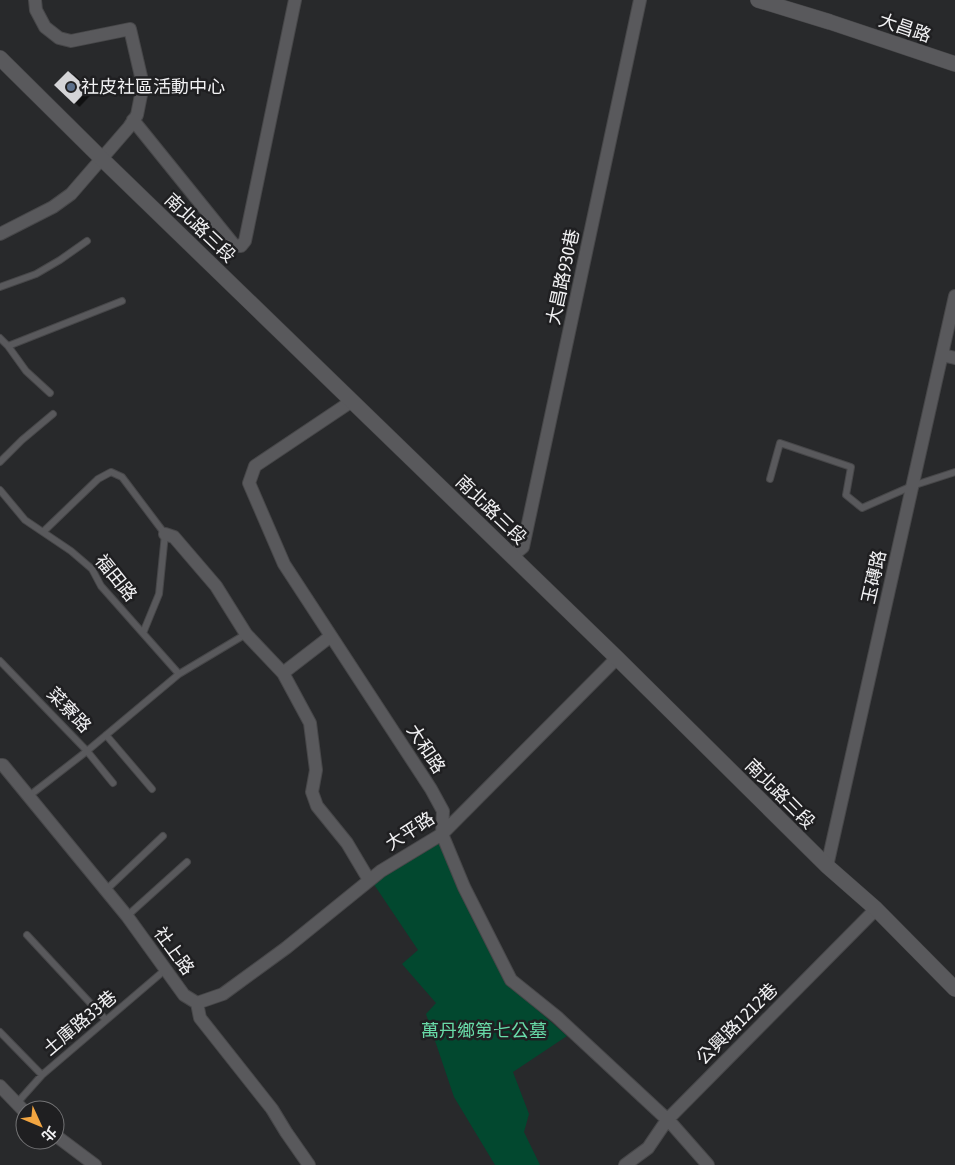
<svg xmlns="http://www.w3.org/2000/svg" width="955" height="1165" font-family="'Asap Condensed','Noto Sans TC',sans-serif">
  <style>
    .green { fill: #02482f }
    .building { fill: #d4d4d7; filter: url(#shadow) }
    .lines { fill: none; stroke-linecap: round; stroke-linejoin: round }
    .service-casing { stroke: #474749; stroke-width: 8 }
    .minor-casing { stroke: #474749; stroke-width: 14 }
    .tertiary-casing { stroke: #474749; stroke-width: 16 }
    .secondary-casing { stroke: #474749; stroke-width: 16 }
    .service { stroke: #59595c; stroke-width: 6 }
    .minor { stroke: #59595c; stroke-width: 12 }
    .tertiary { stroke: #59595c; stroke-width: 15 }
    .secondary { stroke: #59595c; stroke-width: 15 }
    .service-dot { fill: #5c6f8a; stroke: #1f1f21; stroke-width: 2 }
    .labels { text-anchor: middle; stroke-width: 5; stroke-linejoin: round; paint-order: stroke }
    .street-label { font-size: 18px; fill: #f1f1f3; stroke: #1f1f21 }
    .poi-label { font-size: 18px; fill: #f1f1f3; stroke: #1f1f21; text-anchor: start }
    .park-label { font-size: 18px; fill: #68dba8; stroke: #1f1f21 }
  </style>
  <defs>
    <filter id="shadow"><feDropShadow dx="5.5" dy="3" stdDeviation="0" flood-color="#0009"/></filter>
  </defs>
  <rect width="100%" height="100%" fill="#28292b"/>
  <path class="green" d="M440 842 473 920 507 983 567 1036 513 1072 529 1114 524 1132 540 1165H495L454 1097 426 1014 436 1003 402 964 418 950 373 883Z"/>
  <path class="building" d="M68 71 88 89 74 104 54 85Z"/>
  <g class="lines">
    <g class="service-casing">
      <path id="service" d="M0 287 36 274 60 260 87 241
        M0 338 8 346 122 301
        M8 346 26 371 50 393
        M0 462 22 440 53 414
        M770 479 780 443 851 467 846 495 862 508 912 486 955 472
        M0 490 25 520 71 551 92 569 101 586 179 674
        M43 532 98 479 111 472 122 477 165 534 159 594 143 633
        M0 661 87 751 113 783
        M106 735 152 789
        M29 796 87 751 179 674 246 634
        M106 890 163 836
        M127 916 187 862
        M27 935 106 1020
        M0 1032 42 1075
        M17 1103 42 1075 166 969"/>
    </g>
    <g class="minor-casing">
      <path id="minor" d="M133 120 234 245 241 246 245 241 295 0
        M0 234 53 207 71 194 129 127 137 115 143 85 130 29 71 41 59 38 45 27 36 10 35 0
        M942 355 955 358
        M352 401 255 466 249 483 284 564 431 789 443 811 442 834 464 887 511 980 557 1017 671 1123 708 1165
        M165 534 174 537 216 586 246 634 283 673 310 723 316 770 312 792 317 806 347 843 369 880
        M512 556 523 547 640 0
        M283 673 331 636
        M0 765H3L127 916 184 995 197 1003 200 1018 272 1109 286 1132 309 1165
        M827 866 955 296
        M197 1003 223 994 286 948 381 871 442 834 617 658
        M0 1086 25 1112
        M55 1135 95 1165
        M625 1165 648 1148 667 1120 876 909"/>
    </g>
    <g class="tertiary-casing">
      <path id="tertiary" d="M0 58 101 158 617 658 827 866 876 909 955 989"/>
    </g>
    <g class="secondary-casing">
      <path id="secondary" d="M758 0 830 22 955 64"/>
    </g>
    <use href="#service" class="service"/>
    <use href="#minor" class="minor"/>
    <use href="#tertiary" class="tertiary"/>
    <use href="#secondary" class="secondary"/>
  </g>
  <circle class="service-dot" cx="71" cy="87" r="5"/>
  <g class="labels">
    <g class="street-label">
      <text transform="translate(905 28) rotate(19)" y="6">大昌路</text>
      <text transform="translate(200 228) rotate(44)" y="6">南北路三段</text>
      <text transform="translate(563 277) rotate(-78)" y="6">大昌路930巷</text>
      <text transform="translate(491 510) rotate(44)" y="6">南北路三段</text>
      <text transform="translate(874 577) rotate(-77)" y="6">玉磚路</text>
      <text transform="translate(116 578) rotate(51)" y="6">福田路</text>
      <text transform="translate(69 710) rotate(46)" y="6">菜寮路</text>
      <text transform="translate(426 749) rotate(57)" y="6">大和路</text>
      <text transform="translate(780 794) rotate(45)" y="6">南北路三段</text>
      <text transform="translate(410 831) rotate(-33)" y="6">大平路</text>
      <text transform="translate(174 951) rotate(54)" y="6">社上路</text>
      <text transform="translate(80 1023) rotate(-40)" y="6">土庫路33巷</text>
      <text transform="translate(737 1024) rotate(-45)" y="6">公興路1212巷</text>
    </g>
    <g class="poi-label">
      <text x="81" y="93">社皮社區活動中心</text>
    </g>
    <g class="park-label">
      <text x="484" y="1037">萬丹鄉第七公墓</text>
    </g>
  </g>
  <g transform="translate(40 1125) rotate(134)"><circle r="24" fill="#1f1f21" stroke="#737375"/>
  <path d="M0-4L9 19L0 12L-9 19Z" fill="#f2a541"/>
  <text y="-8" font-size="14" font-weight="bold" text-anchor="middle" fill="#f1f1f3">北</text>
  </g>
</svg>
